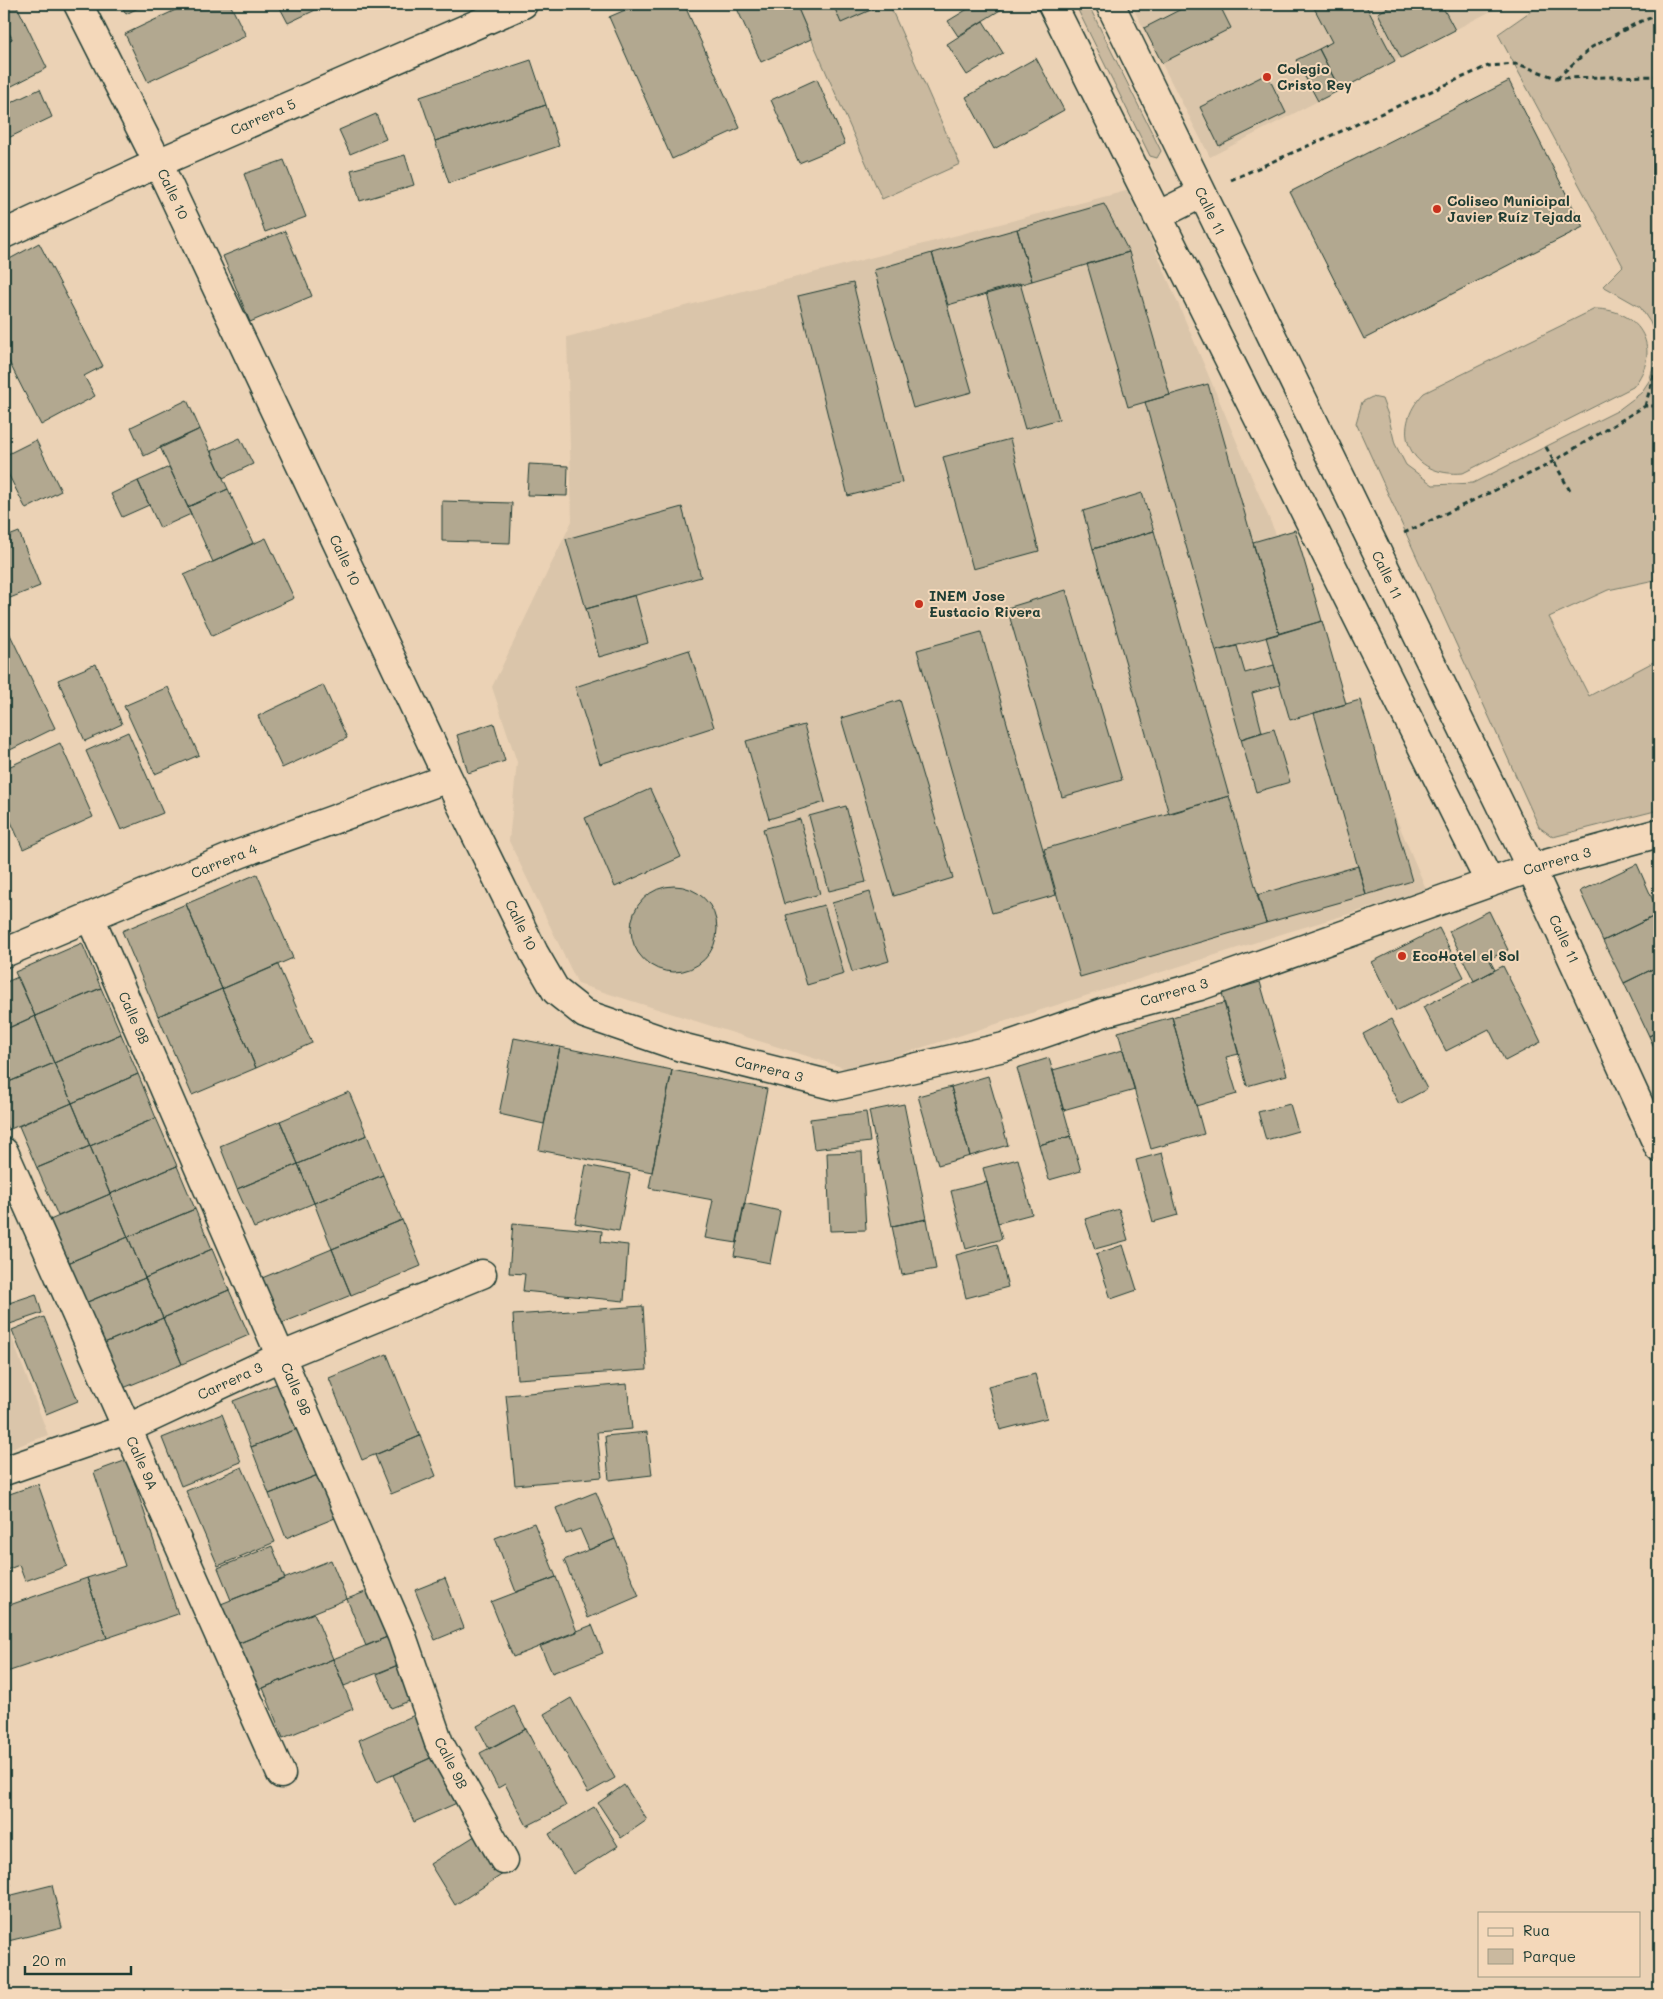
<svg xmlns="http://www.w3.org/2000/svg" width="1663" height="1999" font-family="Mali,sans-serif">
  <style>
    .built { fill: #dac5aa }
    .green { fill: #cab99f; stroke: #747b6a }
    .building { fill: #b2a890; stroke: #1f3d34 }
    .lines { fill: none; stroke-linecap: round; stroke-linejoin: round }
    .street-casing { stroke: #1f3d34; stroke-width: 31 }
    .path { stroke: #1f3d34; stroke-width: 3; stroke-dasharray: 5 4; stroke-linecap: butt }
    .street { stroke: #f4d8ba; stroke-width: 28 }
    .poi-dot { fill: #c8321e; stroke: #f4d8ba; stroke-width: 2 }
    .labels { text-anchor: middle; stroke-width: 4; stroke-linejoin: round; paint-order: stroke }
    .poi-label { font-size: 14px; font-weight: bold; fill: #1f3d34; stroke: #f4d8ba; text-anchor: start }
    .street-label { font-size: 14px; fill: #1f3d34; stroke: #f4d8ba }
  </style>
  <rect width="100%" height="100%" fill="#ebd2b5"/>
  <filter id="ink" filterUnits="userSpaceOnUse"><feTurbulence type="fractalNoise" baseFrequency=".02" numOctaves="2"/><feDisplacementMap in="SourceGraphic" scale="10" xChannelSelector="R" yChannelSelector="G"/><feConvolveMatrix kernelMatrix="1 2 1 2 8 2 1 2 1" color-interpolation-filters="sRGB"/></filter>
  <g filter="url(#ink)">
    <path class="built" d="M1131 4H1493L1495 9 1210 157Z
      M1130 190 1427 891 1288 932 851 1070 578 984 509 841 517 762 492 687 572 521 567 337Z
      M8 1327 48 1435 4 1451V1329Z"/>
    <path class="green" d="M796 4H833L842 22 884 4H889L960 164 882 199Z
      M1075 4H1088L1161 151 1157 158 1150 156Z
      M1541 4H1659V579L1608 590 1549 617 1589 696 1659 659V810L1553 837 1539 827 1356 423 1362 402 1372 397 1382 399 1388 415 1395 444 1406 465 1433 485 1473 483 1617 411 1641 393 1649 381 1657 356V340L1650 322 1640 307 1603 286 1623 266 1498 34Z
      M1595 309C1642 309 1663 351 1633 387L1463 473C1411 478 1388 430 1424 393Z"/>
    <path class="building" d="M4 4H16L47 68 4 90V43L12 39 4 23Z
      M121 4H146L126 14Z
      M188 4H230L246 36 148 82 125 34Z
      M278 4H328L288 23Z
      M639 4H684L740 128 672 159 609 17Z
      M735 4H796L811 39 761 62Z
      M833 4H884L841 23Z
      M976 4H1010L958 36 948 21Z
      M1191 4H1219L1231 28 1162 63 1144 28Z
      M1312 4H1365L1395 61 1340 90 1319 49 1332 42Z
      M1395 4H1441L1455 30 1401 58 1378 13Z
      M983 21 1003 53 967 75 947 44Z
      M4 23 12 39 4 43Z
      M1319 49 1340 90 1318 101 1296 60Z
      M1036 58 1064 110 994 149 966 97Z
      M531 60 546 105 435 141 420 97Z
      M1267 74 1286 113 1219 146 1200 107Z
      M817 79 845 144 799 163 771 100Z
      M1509 81 1583 227 1364 339 1290 192Z
      M40 89 52 117 4 140V106Z
      M546 105 559 146 449 183 435 141Z
      M376 114 386 139 350 154 339 130Z
      M405 155 414 185 360 201 351 170Z
      M284 160 306 217 265 232 244 174Z
      M1104 204 1129 252 1032 281 1017 229Z
      M1017 229 1032 281 948 305 932 253Z
      M285 231 312 296 250 322 223 256Z
      M39 243 103 366 84 376 95 396 41 425 4 352V262Z
      M1129 252 1170 395 1128 407 1087 264Z
      M932 253 972 392 913 408 874 270Z
      M853 283 902 482 848 496 798 296Z
      M1020 283 1059 419 1025 429 986 293Z
      M1208 384 1279 634 1216 651 1145 402Z
      M187 400 200 429 144 456 131 427Z
      M200 429 228 489 188 507 160 447Z
      M240 438 253 464 223 478 211 451Z
      M1010 439 1039 551 973 569 943 457Z
      M36 440 61 491 26 509 4 466V456Z
      M529 464 568 466 567 496 527 495Z
      M169 467 191 514 160 528 138 481Z
      M138 481 149 505 122 517 111 494Z
      M228 489 253 543 213 562 188 507Z
      M1142 493 1154 531 1093 549 1083 511Z
      M442 501 512 503 510 543 442 541Z
      M682 507 701 577 586 609 566 539Z
      M1295 530 1322 621 1279 634 1253 542Z
      M1154 531 1229 796 1169 814 1093 549Z
      M19 532 40 586 5 600 4 538Z
      M266 538 294 598 212 636 184 575Z
      M1066 590 1122 780 1062 797 1007 608Z
      M635 595 648 643 599 657 586 609Z
      M1322 621 1346 704 1290 720 1266 637Z
      M4 622 55 728 4 753Z
      M981 632 1056 895 992 913 917 650Z
      M1237 646 1245 673 1274 665 1280 685 1252 693 1262 732 1241 739 1216 651Z
      M689 650 714 727 600 764 575 687Z
      M96 664 122 724 85 741 58 680Z
      M323 685 347 738 282 768 258 716Z
      M168 687 199 755 155 774 124 706Z
      M900 700 953 878 894 896 841 718Z
      M1360 700 1412 881 1366 895 1314 713Z
      M494 723 505 761 468 773 457 735Z
      M804 725 825 802 769 819 746 741Z
      M1274 729 1290 782 1256 792 1241 739Z
      M128 732 163 813 121 830 86 751Z
      M60 743 93 817 23 849 4 806V769Z
      M650 789 681 857 615 887 585 818Z
      M1229 796 1266 923 1080 977 1044 849Z
      M846 806 866 882 829 891 809 816Z
      M800 819 820 894 784 904 763 829Z
      M1637 864 1659 914 1603 941 1580 891Z
      M1358 866 1366 895 1266 923 1257 895Z
      M257 874 293 958 222 989 186 904Z
      M631 929a43 43 0 1 1 86 0a43 43 0 1 1-86 0Z
      M870 892 889 961 852 972 832 903Z
      M186 904 222 989 158 1016 122 931Z
      M824 905 844 974 807 985 786 915Z
      M1489 911 1508 950 1489 959 1495 970 1474 981 1449 931Z
      M1659 914V966L1624 983 1603 941Z
      M1439 928 1464 977 1396 1011 1372 962Z
      M82 943 101 988 35 1016 15 972Z
      M278 965 312 1043 256 1068 222 989Z
      M1503 966 1541 1042 1505 1061 1489 1029 1446 1051 1423 1007Z
      M1659 966V1031L1649 1036 1624 983Z
      M18 977 35 1016 4 1030V983Z
      M1260 982 1287 1075 1247 1086 1222 993Z
      M101 988 121 1034 54 1063 35 1016Z
      M222 989 256 1068 192 1095 158 1016Z
      M1224 1003 1239 1054 1226 1057 1237 1094 1196 1106 1172 1017Z
      M35 1016 54 1063 4 1084V1030Z
      M1172 1017 1204 1134 1151 1149 1118 1032Z
      M1391 1019 1427 1089 1399 1104 1363 1034Z
      M1659 1031V1058L1649 1036Z
      M121 1034 138 1074 72 1103 54 1063Z
      M514 1038 560 1047 544 1124 499 1114Z
      M560 1047 672 1070 652 1172 539 1150Z
      M1123 1050 1135 1090 1063 1110 1053 1070Z
      M1049 1058 1071 1136 1039 1145 1017 1068Z
      M54 1063 72 1103 8 1130 4 1121V1084Z
      M672 1070 767 1089 737 1243 705 1238 713 1200 649 1188Z
      M138 1074 156 1118 90 1146 72 1103Z
      M988 1076 1008 1145 970 1156 951 1087Z
      M951 1087 970 1156 938 1165 918 1096Z
      M349 1092 367 1135 298 1164 280 1121Z
      M72 1103 90 1146 37 1168 19 1126Z
      M904 1104 927 1219 892 1226 869 1111Z
      M1290 1104 1298 1131 1266 1140 1258 1112Z
      M866 1112 870 1142 814 1149 810 1119Z
      M156 1118 177 1166 110 1194 90 1146Z
      M280 1121 298 1164 237 1189 220 1146Z
      M367 1135 383 1175 314 1203 298 1164Z
      M1071 1136 1081 1171 1049 1180 1039 1145Z
      M90 1146 110 1194 58 1216 37 1168Z
      M862 1152 866 1230 830 1231 827 1153Z
      M1162 1153 1178 1215 1153 1222 1136 1160Z
      M1018 1159 1032 1214 998 1223 983 1168Z
      M298 1164 314 1203 254 1228 237 1189Z
      M586 1165 630 1174 619 1231 575 1223Z
      M177 1166 195 1209 128 1237 110 1194Z
      M383 1175 402 1220 332 1249 314 1203Z
      M987 1182 1002 1239 966 1249 951 1191Z
      M110 1194 128 1237 68 1263 50 1220Z
      M744 1203 780 1211 770 1263 734 1256Z
      M195 1209 212 1249 145 1278 128 1237Z
      M1119 1209 1128 1240 1095 1249 1085 1219Z
      M927 1219 936 1269 902 1275 892 1226Z
      M402 1220 421 1266 351 1295 332 1249Z
      M513 1223 602 1231 601 1242 628 1245 624 1301 523 1291 525 1274 509 1273Z
      M128 1237 145 1278 85 1303 68 1263Z
      M997 1244 1008 1287 966 1298 956 1255Z
      M1123 1245 1137 1290 1111 1299 1096 1254Z
      M212 1249 229 1290 163 1318 145 1278Z
      M332 1249 351 1295 280 1324 262 1278Z
      M145 1278 163 1318 102 1344 85 1303Z
      M4 1288 9 1303 36 1294 42 1313 4 1326Z
      M229 1290 249 1335 182 1364 163 1318Z
      M643 1306 647 1370 517 1379 513 1315Z
      M44 1317 78 1401 46 1414 12 1330Z
      M163 1318 182 1364 121 1389 102 1344Z
      M387 1354 420 1436 362 1460 329 1378Z
      M1035 1374 1047 1418 1000 1430 988 1386Z
      M286 1380 305 1426 251 1447 233 1401Z
      M627 1384 632 1429 597 1432 602 1477 515 1485 506 1395Z
      M222 1414 241 1462 181 1486 162 1438Z
      M305 1426 323 1473 269 1494 251 1447Z
      M647 1432 652 1475 609 1480 605 1436Z
      M420 1436 436 1476 391 1494 375 1455Z
      M127 1460 178 1614 107 1638 87 1578 125 1566 94 1472Z
      M242 1467 275 1542 218 1566 186 1491Z
      M323 1473 340 1516 286 1538 269 1494Z
      M38 1484 67 1566 25 1581 19 1565 4 1571V1496Z
      M596 1492 615 1539 589 1550 580 1529 566 1534 556 1508Z
      M534 1523 556 1577 516 1592 495 1538Z
      M615 1539 639 1596 588 1618 564 1560Z
      M272 1546 285 1579 231 1600 218 1568Z
      M331 1560 347 1599 232 1646 216 1606Z
      M556 1577 577 1632 513 1657 491 1602Z
      M87 1578 107 1638 4 1673V1607Z
      M445 1578 464 1628 435 1640 415 1590Z
      M373 1589 392 1635 366 1646 347 1599Z
      M314 1613 333 1659 251 1693 232 1646Z
      M592 1625 603 1653 552 1673 540 1646Z
      M392 1635 403 1663 344 1686 333 1659Z
      M333 1659 353 1709 283 1738 263 1688Z
      M403 1663 417 1698 391 1708 377 1674Z
      M571 1698 615 1778 588 1793 544 1714Z
      M514 1706 526 1729 489 1749 477 1726Z
      M419 1713 437 1755 377 1782 359 1740Z
      M526 1729 566 1806 527 1826 505 1784 498 1788 480 1753Z
      M437 1755 459 1802 414 1822 393 1775Z
      M624 1785 647 1820 621 1838 598 1803Z
      M594 1807 618 1846 573 1874 549 1834Z
      M478 1834 503 1874 455 1905 430 1864Z
      M4 1860 11 1885 4 1887Z
      M52 1885 62 1928 4 1942V1897Z"/>
    <g class="lines">
      <g class="street-casing">
        <path id="street" d="M78 4 158 163 448 778 534 953 556 991 585 1014 681 1047 836 1086 1004 1047 1105 1012 1200 986 1531 868 1659 833
          M1052 4 1490 883
          M1110 4 1531 868 1659 1148
          M1157 216 1201 194
          M4 234 158 163 523 4
          M90 917 402 1636 439 1743 504 1860
          M4 953 239 854 448 778
          M4 1152 281 1774
          M4 1471 126 1429 282 1356 482 1274"/>
      </g>
      <path class="path" d="M1557 78 1592 47 1639 22 1659 15
        M1231 180 1488 66 1518 64 1556 78 1659 76
        M1645 406 1654 375 1659 364
        M1546 447 1570 491
        M1404 533 1542 468 1645 406H1659"/>
      <use href="#street" class="street"/>
    </g>
  </g>
  <g class="poi-dot">
    <circle cx="1267" cy="77" r="5"/>
    <circle cx="1437" cy="209" r="5"/>
    <circle cx="919" cy="604" r="5"/>
    <circle cx="1402" cy="956" r="5"/>
  </g>
  <g class="labels">
    <g class="poi-label">
      <text x="1277" y="74">Colegio<tspan x="1277" dy="16">Cristo Rey</tspan></text>
      <text x="1447" y="206">Coliseo Municipal<tspan x="1447" dy="16">Javier Ruíz Tejada</tspan></text>
      <text x="929" y="601">INEM Jose<tspan x="929" dy="16">Eustacio Rivera</tspan></text>
      <text x="1412" y="961">EcoHotel el Sol</text>
    </g>
    <g class="street-label">
      <text transform="translate(263 117) rotate(-24)" y="5">Carrera 5</text>
      <text transform="translate(173 194) rotate(65)" y="5">Calle 10</text>
      <text transform="translate(1210 211) rotate(64)" y="5">Calle 11</text>
      <text transform="translate(345 560) rotate(65)" y="5">Calle 10</text>
      <text transform="translate(1387 575) rotate(64)" y="5">Calle 11</text>
      <text transform="translate(224 861) rotate(-22)" y="5">Carrera 4</text>
      <text transform="translate(1557 861) rotate(-16)" y="5">Carrera 3</text>
      <text transform="translate(521 925) rotate(64)" y="5">Calle 10</text>
      <text transform="translate(1564 939) rotate(65)" y="5">Calle 11</text>
      <text transform="translate(1174 992) rotate(-16)" y="5">Carrera 3</text>
      <text transform="translate(134 1018) rotate(66)" y="5">Calle 9B</text>
      <text transform="translate(769 1069) rotate(14)" y="5">Carrera 3</text>
      <text transform="translate(230 1381) rotate(-25)" y="5">Carrera 3</text>
      <text transform="translate(296 1389) rotate(67)" y="5">Calle 9B</text>
      <text transform="translate(142 1463) rotate(66)" y="5">Calle 9A</text>
      <text transform="translate(451 1763) rotate(63)" y="5">Calle 9B</text>
    </g>
  </g>
  <rect width="1663" height="1999" fill="none" stroke="#f4d8ba" stroke-width="20"/>
  <rect x="10" y="10" width="1643" height="1979" fill="none" stroke="#1f3d34" stroke-width="2" filter="url(#ink)"/>
  <rect x="1478" y="1912" width="162" height="65" fill="#f4d8ba" stroke="#9f9a84"/>
  <rect x="1488" y="1928" width="25" height="8" fill="#f4d8ba" stroke="#9f9a84"/>
  <text x="1523" y="1936" font-size="15" fill="#1f3d34">Rua</text>
  <rect x="1488" y="1949" width="25" height="15" fill="#cab99f" stroke="#9f9a84"/>
  <text x="1523" y="1962" font-size="15" fill="#1f3d34">Parque</text>
  <path d="M25 1966v8h106v-8" fill="none" stroke="#1f3d34" stroke-width="2.5"/>
  <text x="32" y="1966" font-size="15" fill="#1f3d34" stroke="#f4d8ba" stroke-width="4" paint-order="stroke">20 m</text>
</svg>
